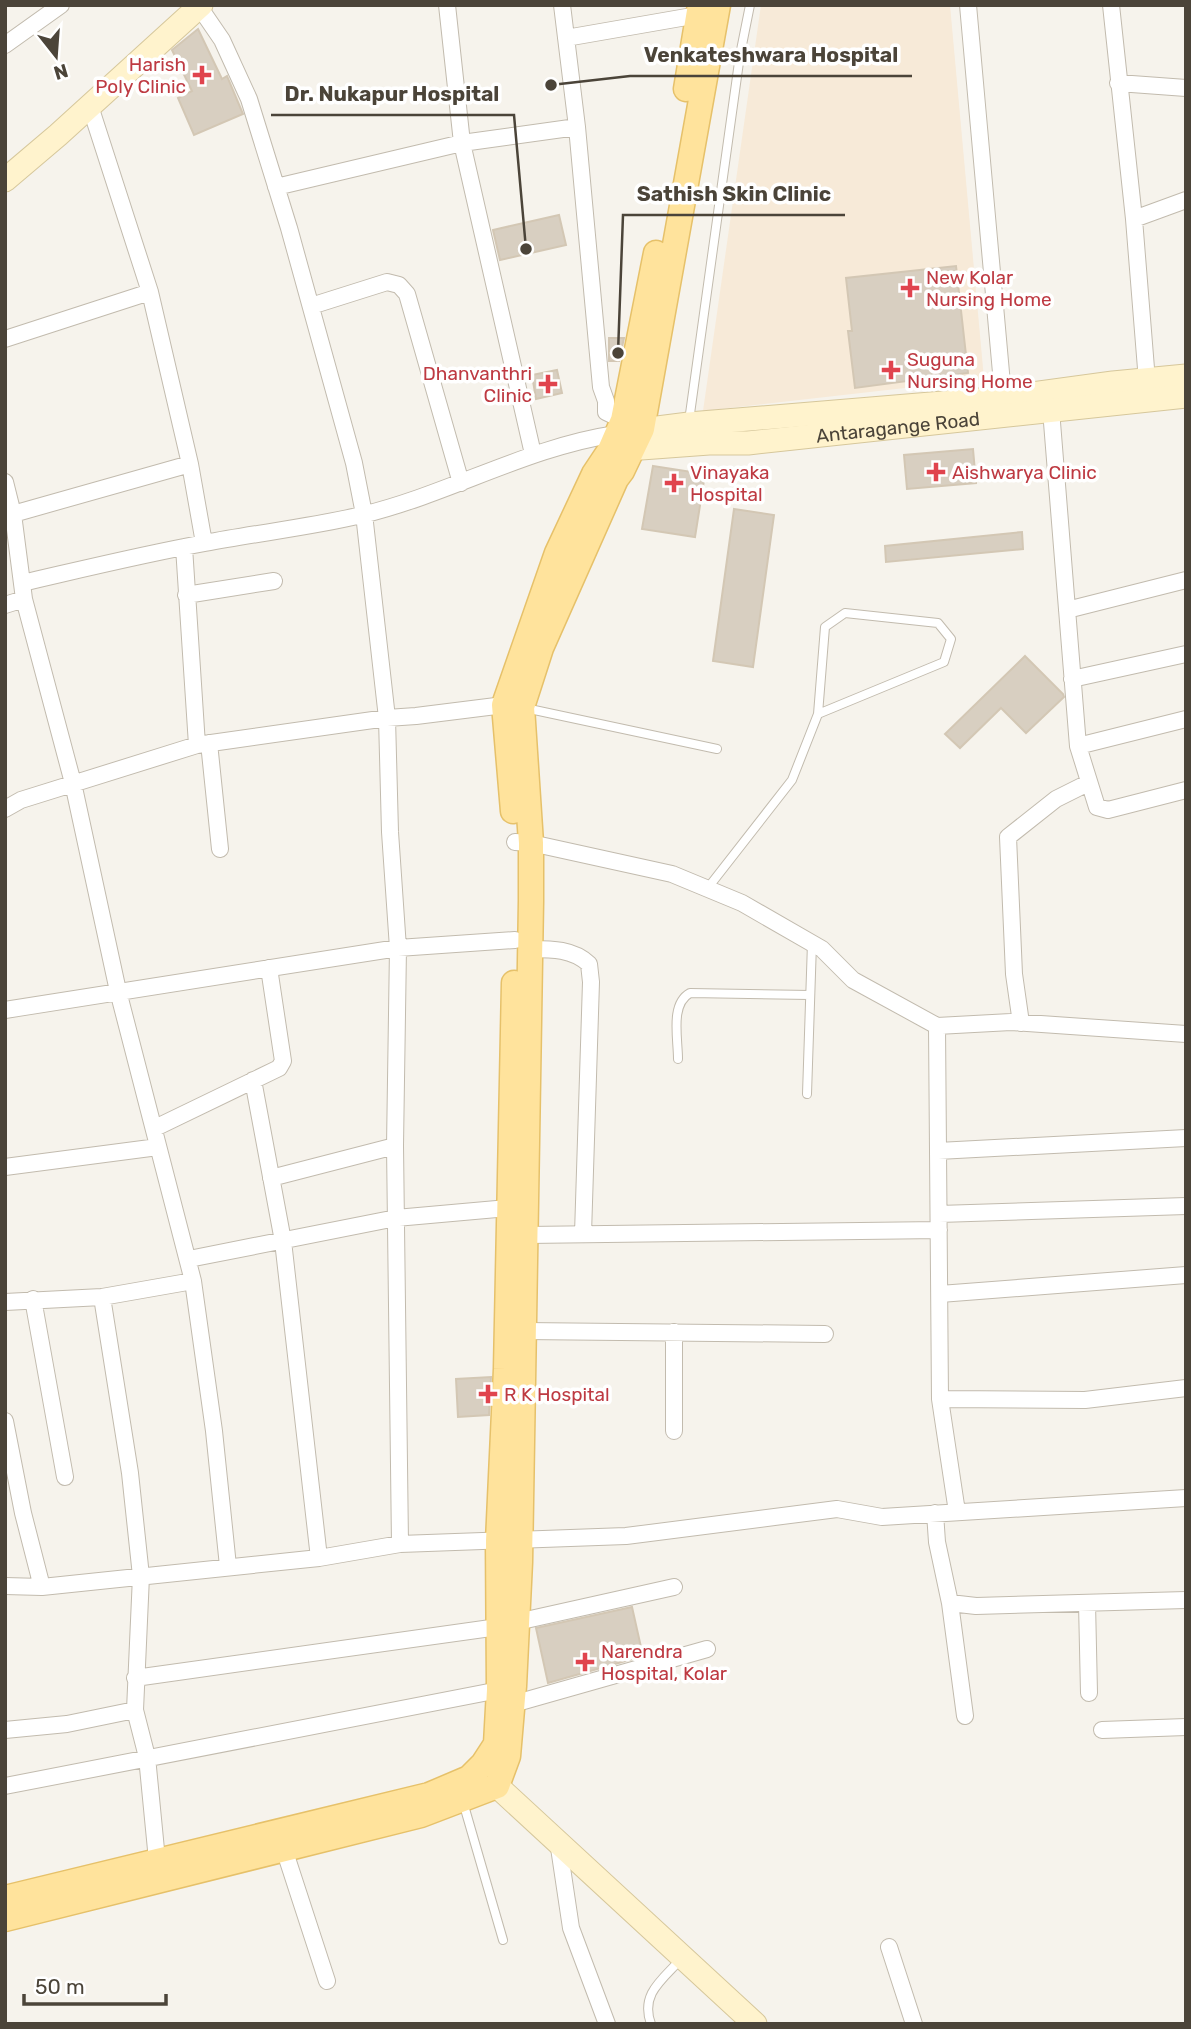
<svg xmlns="http://www.w3.org/2000/svg" width="1191" height="2029" font-family="Rubik,sans-serif">
  <style>
    .commercial { fill: #f7ead8 }
    .building { fill: #d8cfc1; stroke: #d3c7b4; stroke-width: 2 }
    .lines { fill: none; stroke-linecap: round; stroke-linejoin: round }
    .lane-casing { stroke: #c2bbae; stroke-width: 10 }
    .street-casing { stroke: #c2bbae; stroke-width: 18 }
    .secondary-casing { stroke: #d6c79b; stroke-width: 25 }
    .primary-casing { stroke: #e6c16a; stroke-width: 27 }
    .lane { stroke: #fff; stroke-width: 8 }
    .street { stroke: #fff; stroke-width: 16 }
    .secondary { stroke: #fff3cd; stroke-width: 23 }
    .primary { stroke: #ffe39c; stroke-width: 24 }
    .health-dot { fill: #e0444e; stroke: #fff; stroke-width: 2.5 }
    .labels { text-anchor: middle; stroke-width: 7; stroke-linejoin: round; paint-order: stroke }
    .health-label { font-size: 19px; fill: #be3a42; stroke: #fff; text-anchor: start }
    .street-label { font-size: 19px; fill: #4b4439; stroke: #fff }
    .leader { fill: none; stroke: #4b4439; stroke-width: 2.5 }
    .callout-dot { fill: #4b4439; stroke: #fff; stroke-width: 2.5 }
    .callout-label { font-size: 21px; text-anchor: middle; font-weight: bold; fill: #4b4439; stroke: #fff; stroke-width: 7; stroke-linejoin: round; paint-order: stroke }
  </style>
  <rect width="100%" height="100%" fill="#f6f3ec"/>
  <path class="commercial" d="M761 5H950L984 379 703 411Z"/>
  <path class="building" d="M198 29 222 79 227 76 243 114 194 135 178 98 192 91 172 50Z
    M559 215 566 245 500 260 493 230Z
    M956 266 968 373 855 388 848 331H852L846 278Z
    M609 338H624L619 361H609Z
    M557 370 562 393 536 399 532 375Z
    M973 449 976 483 907 489 904 455Z
    M653 466 705 474 695 537 642 529Z
    M734 509 774 515 753 667 713 661Z
    M1022 532 1023 549 886 562 885 546Z
    M1025 656 1063 694 1064 697 1026 733 1001 708 960 748 945 734Z
    M491 1377 489 1415 458 1417 456 1379Z
    M632 1607 643 1656 548 1683 536 1628Z"/>
  <g class="lines">
    <g class="lane-casing">
      <path id="lane" d="M689 421 740 55 750 5
        M525 708 717 749
        M707 889 792 780 818 714 825 627 845 613 938 623 951 639 944 662 818 714
        M678 1059C678 1038 670 1004 690 993L810 995
        M807 1094 812 943
        M463 1802 503 1940
        M651 2024C640 1994 662 1980 681 1959"/>
    </g>
    <g class="street-casing">
      <path id="street" d="M198 5 222 40 249 99 289 228 354 463 364 514 387 718 390 832 398 948 395 1146 400 1544
        M447 5 462 143 533 454
        M562 5 577 127 601 387 606 401V412L623 420
        M968 5 1004 406
        M1111 5 1134 219 1147 381
        M566 38 698 15
        M5 45 61 5
        M1118 83 1186 88
        M90 106 150 292 190 464 204 543
        M276 187 462 143 577 127
        M1134 219 1186 200
        M311 306 387 282 399 285 407 294 461 483
        M5 339 150 292
        M1051 410 1078 746 1097 807 1108 810 1186 790
        M5 482 13 514 24 599 73 783 118 991 193 1281 214 1431 228 1566
        M13 514 190 464
        M184 547 197 745
        M22 583C83 569 144 554 205 543 257 533 311 527 362 515 449 494 528 447 616 434
        M186 595 274 581
        M5 605 24 599
        M1067 610 1186 580
        M1072 679 1186 654
        M209 743 220 849
        M1078 746 1186 719
        M5 809 21 800 197 745 387 718 416 716 504 705 513 706
        M515 842 531 843 672 874 742 903 822 949 853 980 937 1026 1011 1022 1186 1034
        M531 949C552 949 573 949 589 964L591 982 583 1234
        M5 1010 398 948 515 940
        M1021 1023 1014 974 1008 837 1056 799 1088 783
        M937 1026 940 1399 957 1512
        M253 1080 283 1241 319 1558
        M155 1128 279 1068 283 1061 269 968
        M938 1151 1186 1138
        M5 1167 158 1147
        M271 1178 395 1146
        M939 1214 1186 1206
        M527 1235 939 1230
        M189 1259 396 1218 508 1208
        M940 1294 1186 1275
        M102 1297 130 1473 141 1576 135 1710 147 1757 157 1860
        M33 1299 65 1477
        M5 1302 102 1297 193 1281
        M524 1331 825 1334
        M940 1399 1085 1400 1186 1388
        M5 1421 23 1513 42 1587
        M674 1431V1332
        M935 1513 937 1542 950 1603 965 1716
        M5 1586 42 1587 319 1558 400 1544 626 1536 837 1509 882 1517 1186 1498
        M950 1603 976 1606 1186 1600
        M1087 1603 1089 1693
        M517 1622 674 1587
        M135 1678 498 1627
        M513 1704 707 1649
        M5 1730 67 1724 135 1710
        M1102 1730 1186 1727
        M5 1786 499 1690
        M558 1841 571 1928 607 2024
        M284 1849 327 1981
        M889 1947 914 2024"/>
    </g>
    <g class="secondary-casing">
      <g id="secondary">
        <path d="M5 180 58 135 201 5"/>
        <path d="M626 432 689 424 1003 398 1113 383 1186 376"/>
        <path id="s1" d="M614 450 709 443H748L1186 396"/>
        <path d="M497 1786 755 2024"/>
      </g>
    </g>
    <g class="primary-casing">
      <path id="primary" d="M686 89 700 5
        M513 811 504 705 557 553 594 474 610 450 623 420 656 253
        M5 1898 429 1795 469 1778 483 1764 496 1744 499 1690 498 1541 506 1369 514 983
        M5 1919 421 1815 497 1786 508 1756 514 1686 520 1562 531 901V843L522 707 541 648 616 479 622 471 642 429 718 5"/>
    </g>
    <use href="#lane" class="lane"/>
    <use href="#street" class="street"/>
    <use href="#secondary" class="secondary"/>
    <use href="#primary" class="primary"/>
  </g>
  <g class="health-dot">
    <path d="M198.5 64.5h7v7h7v7h-7v7h-7v-7h-7v-7h7z"/>
    <path d="M906.5 277.5h7v7h7v7h-7v7h-7v-7h-7v-7h7z"/>
    <path d="M887.5 359.5h7v7h7v7h-7v7h-7v-7h-7v-7h7z"/>
    <path d="M544.5 373.5h7v7h7v7h-7v7h-7v-7h-7v-7h7z"/>
    <path d="M932.5 461.5h7v7h7v7h-7v7h-7v-7h-7v-7h7z"/>
    <path d="M670.5 472.5h7v7h7v7h-7v7h-7v-7h-7v-7h7z"/>
    <path d="M484.5 1383.5h7v7h7v7h-7v7h-7v-7h-7v-7h7z"/>
    <path d="M581.5 1651.5h7v7h7v7h-7v7h-7v-7h-7v-7h7z"/>
  </g>
  <g class="labels">
    <g class="health-label">
      <text x="186" y="71" text-anchor="end">Harish<tspan x="186" dy="22">Poly Clinic</tspan></text>
      <text x="926" y="284">New Kolar<tspan x="926" dy="22">Nursing Home</tspan></text>
      <text x="907" y="366">Suguna<tspan x="907" dy="22">Nursing Home</tspan></text>
      <text x="532" y="380" text-anchor="end">Dhanvanthri<tspan x="532" dy="22">Clinic</tspan></text>
      <text x="690" y="479">Vinayaka<tspan x="690" dy="22">Hospital</tspan></text>
      <text x="952" y="479">Aishwarya Clinic</text>
      <text x="504" y="1401">R K Hospital</text>
      <text x="601" y="1658">Narendra<tspan x="601" dy="22">Hospital, Kolar</tspan></text>
    </g>
    <g class="street-label">
      <text dy="7" stroke="none"><textPath href="#s1" startOffset="285">Antaragange Road</textPath></text>
    </g>
  </g>
  <path class="leader" d="M551 85L630 76H912M526 249L514 115H271M618 353L623 215H845"/>
  <g class="callout-dot">
    <circle cx="551" cy="85" r="7"/>
    <circle cx="526" cy="249" r="7"/>
    <circle cx="618" cy="353" r="7"/>
  </g>
  <g class="callout-label">
    <text x="771" y="62">Venkateshwara Hospital</text>
    <text x="392" y="101">Dr. Nukapur Hospital</text>
    <text x="734" y="201">Sathish Skin Clinic</text>
  </g>
  <rect width="1191" height="2029" fill="none" stroke="#4b4439" stroke-width="14"/>
  <g transform="translate(56 56) rotate(163)" stroke="#ffffff" stroke-width="5" paint-order="stroke">
  <path d="M0-5L12 26L0 18L-12 26Z" fill="#4b4439"/>
  <text y="-10" font-size="19" font-weight="bold" text-anchor="middle" fill="#4b4439">N</text>
  </g>
  <path d="M24 1994v10h142v-10" fill="none" stroke="#4b4439" stroke-width="3.5"/>
  <text x="35" y="1994" font-size="21" fill="#4b4439" stroke="#ffffff" stroke-width="5" paint-order="stroke">50 m</text>
</svg>
